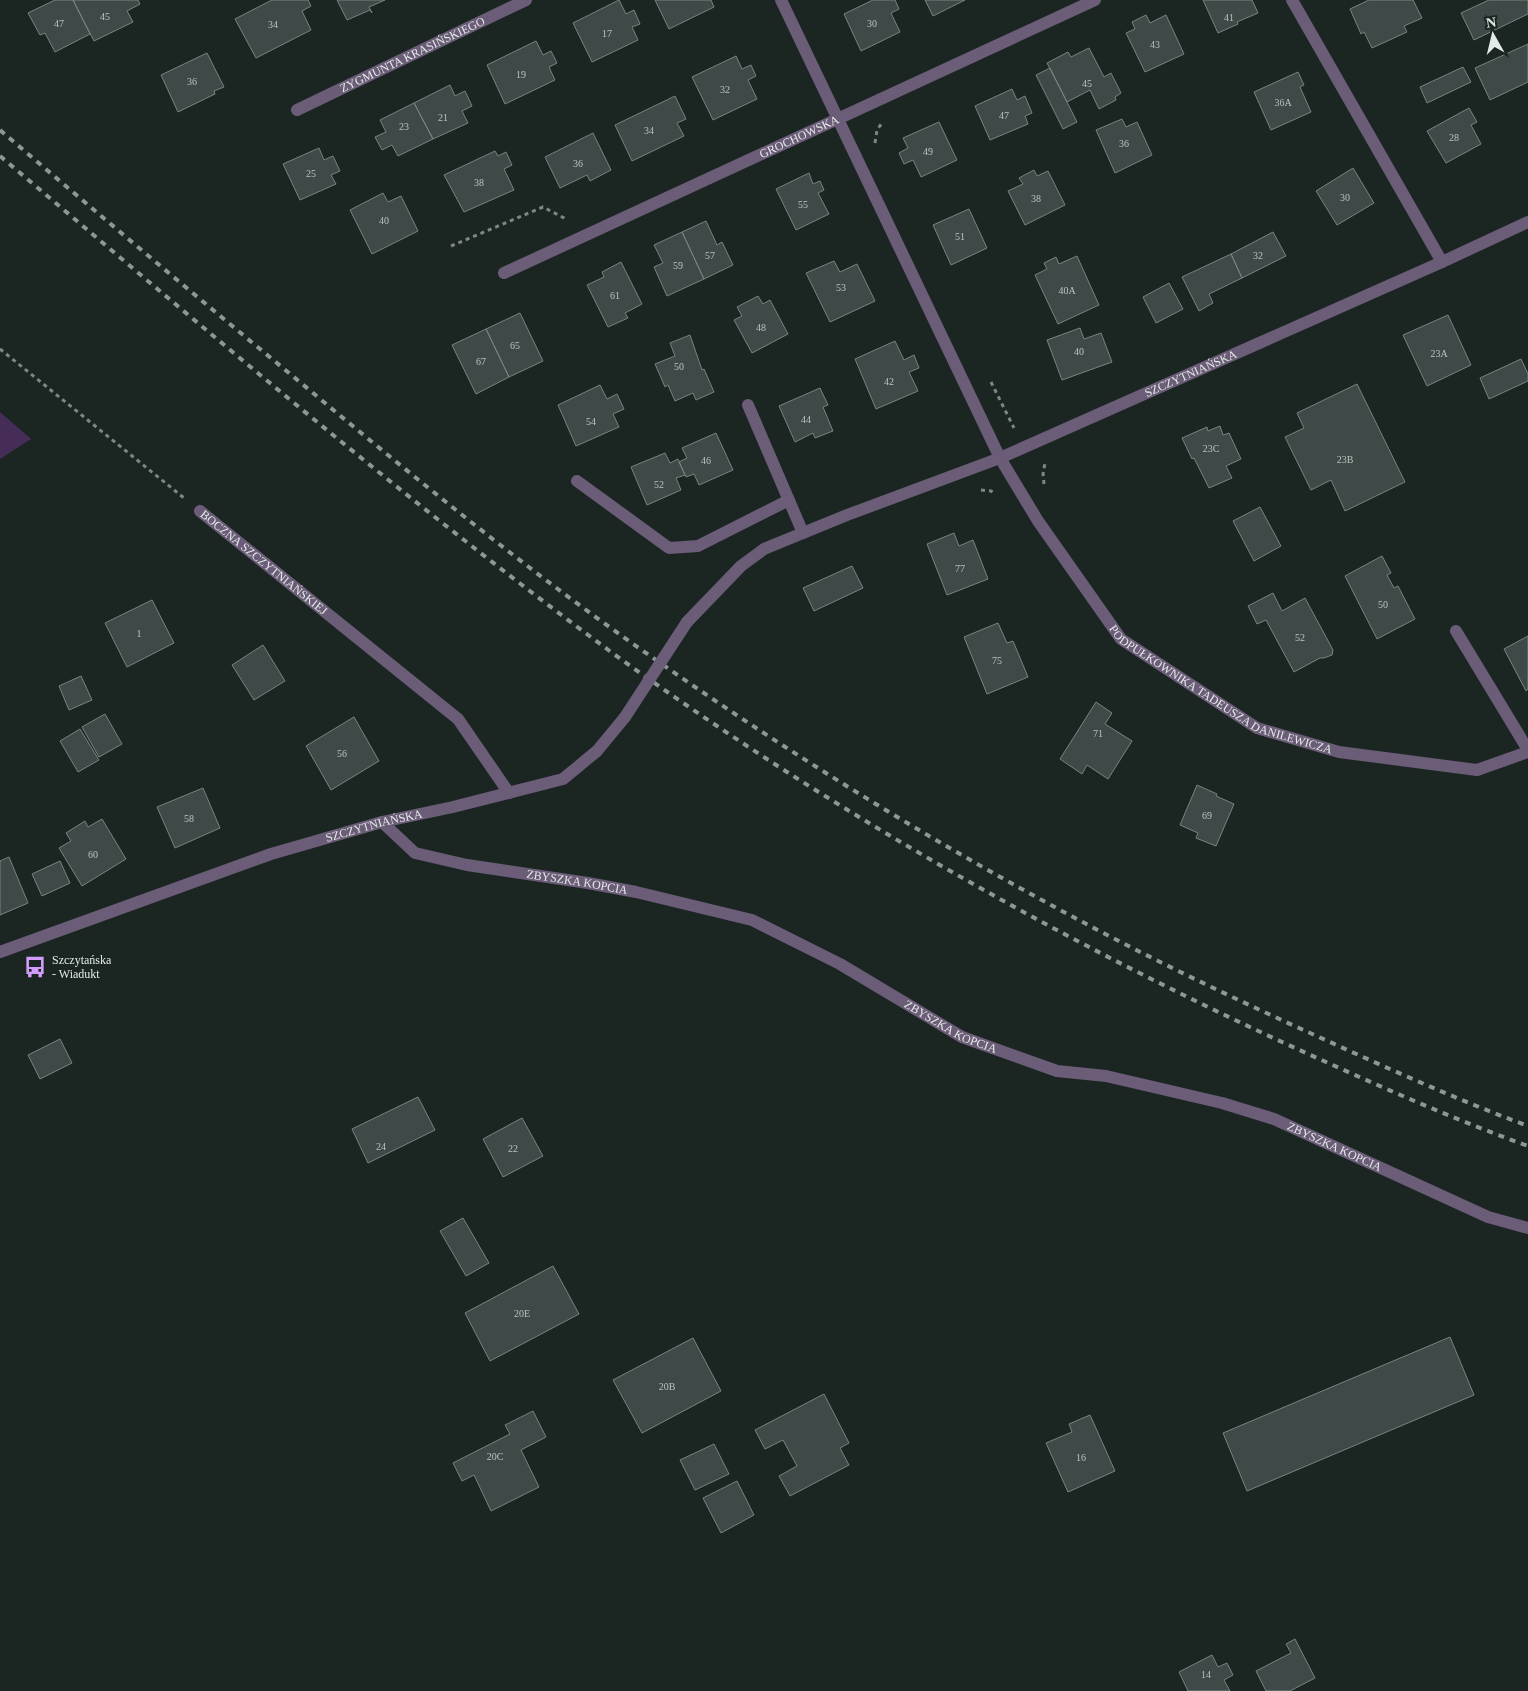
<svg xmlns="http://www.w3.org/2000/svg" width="1528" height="1691" font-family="'Times New Roman',serif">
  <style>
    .green { fill: #452d58 }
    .building { fill: #3e4a47; stroke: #778480 }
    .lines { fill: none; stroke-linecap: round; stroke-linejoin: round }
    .path { stroke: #7e8784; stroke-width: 3; stroke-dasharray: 4 4; stroke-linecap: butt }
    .service { stroke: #6b5c77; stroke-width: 12 }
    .minor { stroke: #6b5c77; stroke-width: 12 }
    .tertiary { stroke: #6b5c77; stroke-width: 12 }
    .rail { stroke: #8d9794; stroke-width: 4; stroke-dasharray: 6 6; stroke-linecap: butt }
    .tertiary-bridge { stroke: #6b5c77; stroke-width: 12 }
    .labels { text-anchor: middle; stroke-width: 4; stroke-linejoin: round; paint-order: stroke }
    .number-label { font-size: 10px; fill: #b9c2bf }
    .street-label { font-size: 12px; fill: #e2eae7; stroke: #1b2623 }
    .poi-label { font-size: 12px; fill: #e2eae7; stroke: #1b2623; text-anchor: start }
  </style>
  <rect width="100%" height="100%" fill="#1b2623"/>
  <path class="green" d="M0 412 31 439 0 459Z"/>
  <path class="building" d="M55 0H73L90 34 55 52 45 33 40 35 28 13Z
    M73 0H138L140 4 127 11 133 22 94 41Z
    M272 0H308L311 6 302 11 311 30 256 58 235 19Z
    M337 0H385L369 7 372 13 370 10 347 20Z
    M619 0 626 14 634 10 640 24 632 27 638 40 592 62 573 23Z
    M655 0H711L714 7 669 29Z
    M873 0H895L899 9 891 13 900 32 861 51 844 14Z
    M925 0H965L933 16Z
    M1203 0H1252L1258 13 1237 22 1238 24 1218 33Z
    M1369 0H1413L1422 18 1404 26 1407 32 1372 48 1364 32 1361 34 1350 9Z
    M1489 0H1528V14L1474 40 1461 13Z
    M1146 15 1150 23 1166 15 1184 54 1145 72 1126 33 1135 29 1132 22Z
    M536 41 543 55 551 51 557 63 549 67 555 80 505 104 487 65Z
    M1528 44V82L1490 100 1475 68Z
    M1089 48 1104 77 1111 73 1121 93 1115 97 1116 100 1099 109 1090 90 1067 102 1047 63 1068 52 1071 57Z
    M207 53 224 87 214 91 215 94 178 112 161 75Z
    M736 56 742 69 751 65 756 76 748 80 757 99 713 120 692 77Z
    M1463 67 1471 82 1427 103 1420 87Z
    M1050 68 1077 122 1063 129 1036 75Z
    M1298 72 1304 85 1300 87 1311 112 1271 130 1254 92Z
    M450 85 455 96 465 91 472 106 462 111 468 123 433 139 414 103Z
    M1012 89 1017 100 1025 96 1032 113 1025 116 1028 124 990 140 975 106Z
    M675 96 686 119 677 123 684 136 632 161 615 125Z
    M414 103 433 139 398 156 392 145 382 150 375 137 386 132 380 120Z
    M1469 108 1477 122 1471 125 1481 144 1446 163 1427 131Z
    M1122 119 1126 127 1137 122 1152 155 1115 173 1096 130Z
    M939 122 957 160 921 177 913 160 904 164 899 153 908 148 903 138Z
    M593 133 611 170 590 181 587 175 560 188 545 157Z
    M319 148 324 160 333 156 340 171 331 175 336 184 300 200 283 164Z
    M495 151 498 156 506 152 512 165 504 169 514 190 464 212 444 175Z
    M1353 168 1374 203 1337 225 1316 191Z
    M1034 170 1037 176 1048 171 1065 205 1025 225 1008 191 1023 184 1019 178Z
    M809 173 813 184 820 181 824 190 818 193 829 214 796 230 776 189Z
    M383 193 388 202 401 196 418 231 372 254 350 210Z
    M969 209 987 248 951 265 933 225Z
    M706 221 717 245 722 242 733 265 704 279 682 232Z
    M682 232 704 279 667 296 654 267 663 263 654 245Z
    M1273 232 1286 256 1242 278 1231 254Z
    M1231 254 1242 278 1209 294 1213 303 1199 311 1182 277Z
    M1077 256 1099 305 1058 324 1035 275 1047 269 1044 263 1056 257 1059 264Z
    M834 261 840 272 857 264 875 301 830 322 806 273Z
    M621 262 642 304 625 313 628 318 608 327 587 285 604 277 602 272Z
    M1169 283 1183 309 1156 323 1143 297Z
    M758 296 763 304 770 300 788 334 752 353 734 320 742 316 737 307Z
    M520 313 543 361 509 377 486 329Z
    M1448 315 1471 365 1427 386 1403 335Z
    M1080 328 1084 339 1101 333 1112 362 1062 380 1047 340Z
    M486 329 509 377 476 394 452 345Z
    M690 335 702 370 704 369 714 392 696 400 693 393 675 401 668 385 665 387 655 364 675 356 670 343Z
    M895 341 904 360 914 355 919 368 909 372 918 391 876 409 855 359Z
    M1521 359 1528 374V381L1489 399 1480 378Z
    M1357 384 1405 482 1345 511 1331 480 1311 490 1285 437 1304 428 1297 413Z
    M600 385 607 399 617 394 624 409 613 414 619 427 576 446 558 405Z
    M820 388 828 405 823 407 833 431 815 438 813 433 795 442 779 406Z
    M1220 426 1223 435 1229 433 1241 459 1226 466 1232 478 1209 488 1194 458 1192 459 1182 438 1207 427 1208 431Z
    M716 433 733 470 699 485 694 474 686 477 679 462 687 458 682 448Z
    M665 453 670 463 678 459 685 475 676 478 681 490 647 505 631 467Z
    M1260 507 1281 546 1254 561 1233 521Z
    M954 533 959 546 973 540 988 579 947 595 927 544Z
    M1382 556 1391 573 1387 575 1394 588 1398 586 1415 619 1377 639 1345 576Z
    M852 566 863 588 814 611 803 588Z
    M1273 593 1282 611 1305 598 1333 650 1332 655 1324 658H1320L1294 672 1266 620 1257 624 1248 606Z
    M152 600 174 643 127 667 105 623Z
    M998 623 1007 643 1013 641 1028 677 987 694 964 637Z
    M1528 636V689L1526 691 1504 649Z
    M263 645 285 681 254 700 232 665Z
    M81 676 92 700 69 710 59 686Z
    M1096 702 1112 713 1105 724 1132 741 1108 779 1087 765 1082 774 1060 759Z
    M105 714 122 744 99 757 82 727Z
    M354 717 379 761 331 790 306 746Z
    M80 729 99 760 78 772 60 741Z
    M1197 785 1217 794 1216 796 1234 804 1216 846 1196 838 1198 833 1180 825Z
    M203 788 220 828 175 848 157 807Z
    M102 819 126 859 82 886 59 848 71 841 66 833 85 821 88 827Z
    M9 857 28 903 0 915V861Z
    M60 861 70 883 42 896 32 874Z
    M60 1039 72 1063 40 1079 28 1055Z
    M418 1097 435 1130 368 1163 352 1129Z
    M522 1118 543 1156 503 1177 483 1139Z
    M463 1218 489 1263 466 1276 440 1231Z
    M553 1266 579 1314 490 1361 465 1313Z
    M1450 1337 1474 1395 1247 1491 1223 1433Z
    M693 1338 721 1391 642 1433 613 1380Z
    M824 1394 849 1443 840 1448 849 1465 790 1496 779 1476 797 1466 783 1440 765 1449 755 1430Z
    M533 1411 546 1437 521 1450 539 1487 491 1511 474 1475 462 1481 453 1463 510 1434 505 1425Z
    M1090 1415 1115 1471 1068 1492 1046 1443 1072 1432 1069 1424Z
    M714 1444 729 1474 695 1490 680 1460Z
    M737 1481 754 1515 721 1533 703 1498Z
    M1295 1639 1315 1678 1290 1691H1266L1256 1671 1291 1653 1286 1644Z
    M1212 1655 1218 1667 1227 1663 1233 1675 1224 1680 1230 1691H1188L1179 1672Z"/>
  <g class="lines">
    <path class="path" d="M875 143 877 130 882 123
      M451 246 543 207 566 219
      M0 349 184 498
      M991 382 1014 428
      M1044 484 1043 474 1045 463
      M981 490 991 491 994 493"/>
    <path class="service" d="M1292 0 1442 262
      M748 405 803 533
      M577 481 669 548 698 546 789 500
      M1456 631 1528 750"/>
    <g class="minor">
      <path id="s1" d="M781 0 1000 458 1038 521 1121 639 1257 728 1339 752 1477 770 1528 752"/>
      <path id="s2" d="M297 110 526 0"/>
      <path id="s3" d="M504 273 1095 0"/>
      <path id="s4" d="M200 511 458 719 509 793"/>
      <path id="s5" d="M382 822 415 853 467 865 588 883 636 892 752 920 840 964 962 1037 1057 1071 1106 1076 1222 1103 1274 1119 1488 1217 1528 1228"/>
    </g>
    <g class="tertiary">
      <path id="s6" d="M687 622 741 566 764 549 847 515 1000 458 1442 262 1528 222"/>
      <path id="s7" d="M0 952 271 854 382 822 453 807 563 779 597 751 625 717"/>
    </g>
    <path class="rail" d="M0 130C96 212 192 293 289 373 398 464 507 554 622 636 772 743 929 841 1092 927 1160 963 1229 996 1299 1028 1374 1062 1450 1097 1528 1126
      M0 156C199 324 397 494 607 649 817 802 1046 933 1282 1042 1363 1079 1445 1116 1528 1146"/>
    <path class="tertiary-bridge" d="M625 717 687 622"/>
  </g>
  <defs>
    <g id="bus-bare" transform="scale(1.725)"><path d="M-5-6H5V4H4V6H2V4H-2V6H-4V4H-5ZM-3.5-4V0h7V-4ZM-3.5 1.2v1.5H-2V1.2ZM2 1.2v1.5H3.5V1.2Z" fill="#d29cfd" stroke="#1b2623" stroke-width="2.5" paint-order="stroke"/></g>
  </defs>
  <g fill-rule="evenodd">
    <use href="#bus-bare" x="35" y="967"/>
  </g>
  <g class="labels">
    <g class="number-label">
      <text x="105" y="20">45</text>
      <text x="1229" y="21">41</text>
      <text x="59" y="27">47</text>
      <text x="872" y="27">30</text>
      <text x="273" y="28">34</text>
      <text x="607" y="37">17</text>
      <text x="1155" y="48">43</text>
      <text x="521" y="78">19</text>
      <text x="192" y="85">36</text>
      <text x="1087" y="87">45</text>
      <text x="725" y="93">32</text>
      <text x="1283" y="106">36A</text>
      <text x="1004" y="119">47</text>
      <text x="443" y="121">21</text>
      <text x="404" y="130">23</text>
      <text x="649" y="134">34</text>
      <text x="1454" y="141">28</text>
      <text x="1124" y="147">36</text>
      <text x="928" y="155">49</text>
      <text x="578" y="167">36</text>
      <text x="311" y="177">25</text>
      <text x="479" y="186">38</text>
      <text x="1345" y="201">30</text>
      <text x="1036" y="202">38</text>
      <text x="803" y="208">55</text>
      <text x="384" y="224">40</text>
      <text x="960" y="240">51</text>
      <text x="710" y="259">57</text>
      <text x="1258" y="259">32</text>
      <text x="678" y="269">59</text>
      <text x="841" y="291">53</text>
      <text x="1067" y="294">40A</text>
      <text x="615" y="299">61</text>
      <text x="761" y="331">48</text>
      <text x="515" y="349">65</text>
      <text x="1079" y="355">40</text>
      <text x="1439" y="357">23A</text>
      <text x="481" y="365">67</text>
      <text x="679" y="370">50</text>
      <text x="889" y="385">42</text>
      <text x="806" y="423">44</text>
      <text x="591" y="425">54</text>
      <text x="1211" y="452">23C</text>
      <text x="1345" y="463">23B</text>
      <text x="706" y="464">46</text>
      <text x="659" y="488">52</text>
      <text x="960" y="572">77</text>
      <text x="1383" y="608">50</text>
      <text x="139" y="637">1</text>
      <text x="1300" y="641">52</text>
      <text x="997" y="664">75</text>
      <text x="1098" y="737">71</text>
      <text x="342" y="757">56</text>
      <text x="1207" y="819">69</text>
      <text x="189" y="822">58</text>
      <text x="93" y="858">60</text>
      <text x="381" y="1150">24</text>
      <text x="513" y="1152">22</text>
      <text x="522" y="1317">20E</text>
      <text x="667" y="1390">20B</text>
      <text x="495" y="1460">20C</text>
      <text x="1081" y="1461">16</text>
      <text x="1206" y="1678">14</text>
    </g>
    <g class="street-label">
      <text dy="4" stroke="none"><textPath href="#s2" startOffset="128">ZYGMUNTA KRASIŃSKIEGO</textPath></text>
      <text dy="4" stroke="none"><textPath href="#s3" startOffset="325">GROCHOWSKA</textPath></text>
      <text dy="4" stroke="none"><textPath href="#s6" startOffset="568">SZCZYTNIAŃSKA</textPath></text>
      <text dy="4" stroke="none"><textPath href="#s4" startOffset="82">BOCZNA SZCZYTNIAŃSKIEJ</textPath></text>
      <text dy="4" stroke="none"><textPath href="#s1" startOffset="838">PODPUŁKOWNIKA TADEUSZA DANILEWICZA</textPath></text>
      <text dy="4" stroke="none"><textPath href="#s7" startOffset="395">SZCZYTNIAŃSKA</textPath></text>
      <text dy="4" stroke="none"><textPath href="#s5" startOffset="210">ZBYSZKA KOPCIA</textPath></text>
      <text dy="4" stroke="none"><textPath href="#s5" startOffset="615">ZBYSZKA KOPCIA</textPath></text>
      <text dy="4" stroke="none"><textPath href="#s5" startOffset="1020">ZBYSZKA KOPCIA</textPath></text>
    </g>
    <g class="poi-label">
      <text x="52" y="964">Szczytańska<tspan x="52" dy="14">- Wiadukt</tspan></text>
    </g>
  </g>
  <g transform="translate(1493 35) rotate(352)" stroke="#1b2623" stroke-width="4" paint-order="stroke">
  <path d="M0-4L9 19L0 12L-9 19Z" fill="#e2eae7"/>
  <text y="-8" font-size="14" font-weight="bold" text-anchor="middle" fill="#e2eae7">N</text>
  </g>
</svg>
